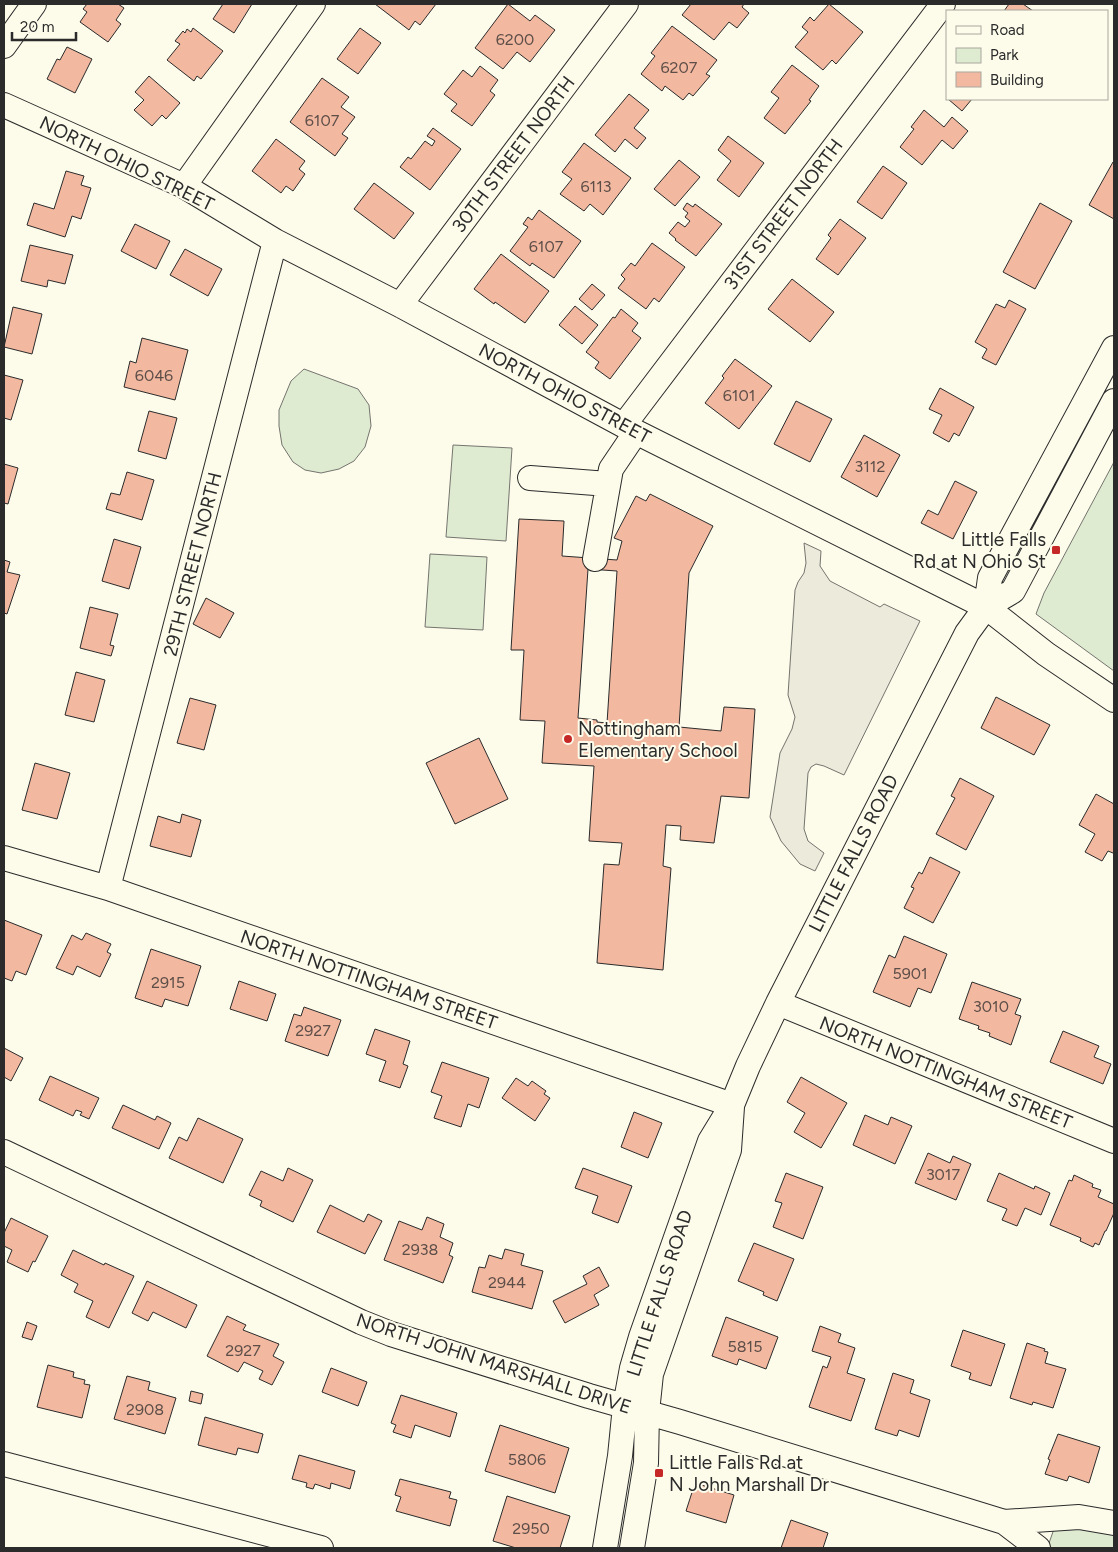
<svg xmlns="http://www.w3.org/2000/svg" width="1118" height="1552" font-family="Figtree,sans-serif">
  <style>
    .green { fill: #deebd1; stroke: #74746e }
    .parking { fill: #eceadb; stroke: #74746e }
    .building { fill: #f2b8a0; stroke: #2b2b2b; fill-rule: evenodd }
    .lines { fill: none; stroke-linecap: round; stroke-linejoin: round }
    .minor-casing { stroke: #2b2b2b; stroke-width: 26 }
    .minor { stroke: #fdfbea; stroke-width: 24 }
    .poi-dot { fill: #c62828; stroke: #fdfbea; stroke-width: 2 }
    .labels { text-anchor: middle; stroke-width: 4; stroke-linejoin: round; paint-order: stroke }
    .number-label { font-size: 16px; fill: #5d4e48 }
    .street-label { font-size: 19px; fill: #2b2b2b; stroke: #fdfbea }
    .poi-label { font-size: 19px; fill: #2b2b2b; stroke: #fdfbea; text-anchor: start }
  </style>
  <rect width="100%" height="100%" fill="#fdfbea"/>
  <path class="green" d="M304 369 358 389 369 405 371 426 365 447 354 461 339 469 321 473 305 470 293 462 282 445 279 426V410L291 381Z
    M453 445 512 448 506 541 446 537Z
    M1114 462V671L1036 614 1044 593Z
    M430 554 487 557 483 630 425 627Z
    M1055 1526 1114 1531V1548H1051L1048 1546Z"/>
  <path class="parking" d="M804 543 821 551 820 566 830 581 880 607 884 604 920 621 844 775 824 766 816 764 811 767 808 773 804 829 808 841 824 853 815 871 800 864 781 841 770 817 780 753 792 729 795 717 788 695 795 590 798 582 804 573 806 563Z"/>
  <path class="building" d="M87 4H118L124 8 116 20 121 24 108 42 80 22 87 12 83 9Z
    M223 4H252L234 33 213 19Z
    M375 4H436L420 25 415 21 409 30Z
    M508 4 530 21 535 15 555 30 530 62 517 52 503 69 475 48Z
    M691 4H744L742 7 749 13 737 28 729 22 714 40 682 15Z
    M829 4 863 32 836 64 832 60 823 70 795 47 808 32 802 27 810 17 814 21Z
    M1009 4H1023L1033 11H1004Z
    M672 26 717 60 706 74 710 76 693 96 689 93 683 100 665 86 662 91 641 74 655 56 651 53Z
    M193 28 223 51 201 79 197 76 194 81 167 60 180 44 175 41 183 31 185 33 187 29 191 32Z
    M360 28 381 43 358 74 337 59Z
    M67 47 92 59 75 93 47 79 57 59 60 60Z
    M792 65 819 86 809 100 811 101 785 134 764 118 779 98 771 92Z
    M480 66 498 80 490 91 495 95 472 126 451 111 457 104 444 94 463 70 472 77Z
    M149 76 180 103 166 119 162 115 152 126 134 110 144 100 135 92Z
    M322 78 349 97 341 107 355 117 342 134 348 138 335 156 290 122Z
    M629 94 649 110 634 128 646 138 637 149 625 139 615 152 595 135Z
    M948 99H972L962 111Z
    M924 110 944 127 952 117 968 131 953 149 942 140 922 165 900 147 914 129 911 127Z
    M433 128 461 149 430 190 400 167 408 157 411 159 425 141 432 146 435 141 427 136Z
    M728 136 764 163 739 197 717 180 731 161 718 150Z
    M276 139 305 161 299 169 305 174 293 191 286 186 281 193 252 171Z
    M584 143 631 178 603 215 590 204 584 211 560 194 572 179 562 172Z
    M679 160 700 177 675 206 654 189Z
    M1113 162 1114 163V219L1089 205Z
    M883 166 907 183 882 219 857 202Z
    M66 171 84 176 81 185 91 188 81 219 72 216 65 237 27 225 34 203 54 209Z
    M374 183 414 213 394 239 354 209Z
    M687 203 693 207 695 204 722 224 696 256 675 240 676 239 669 233 678 222 685 227 690 221 685 217 688 213 683 209Z
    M1040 203 1072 221 1035 289 1003 272Z
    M539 210 581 241 554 278 532 263 530 266 510 251 528 227 523 224 528 217 532 220Z
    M840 219 866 238 838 275 816 259 831 238 828 235Z
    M135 224 170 241 156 269 121 251Z
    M652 243 685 267 659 302 654 298 646 309 618 288 625 279 621 275 631 263 635 266Z
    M30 245 73 255 65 284 48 280 47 287 21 281Z
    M185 249 222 269 208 296 170 275Z
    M501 254 549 291 525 323 495 302 494 304 474 289Z
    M792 279 834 312 810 342 768 309Z
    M592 284 605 295 592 310 579 299Z
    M1009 300 1026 309 996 365 982 358 987 349 975 342 996 304 1005 308Z
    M575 306 598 325 582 344 559 325Z
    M13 307 42 314 32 354 4 347Z
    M621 309 638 323 632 331 641 338 610 379 595 368 599 362 586 352 613 317 615 318Z
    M142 338 188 350 175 400 124 387 130 361 136 363Z
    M735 359 772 386 739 429 705 403 724 378 722 376Z
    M4 375 23 380 11 420 4 418Z
    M940 388 974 407 959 436 954 433 949 442 933 433 942 415 929 409Z
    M796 401 832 419 810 462 774 444Z
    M149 411 177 418 166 459 138 451Z
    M864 435 900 455 877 497 841 477Z
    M4 464 18 468 8 504 4 503Z
    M127 472 154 480 142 520 106 509 111 493 120 495Z
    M955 481 977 492 953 539 921 523 928 510 938 515Z
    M650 494 713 526 689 573 679 727 721 731 724 707 755 709 749 798 721 796 714 843 680 840 681 826 666 825 663 866 671 868 663 970 597 963 604 864 619 865 622 843 589 841 594 766 542 763 545 721 520 720 524 650H511L519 519 564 521 562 556 617 560 622 541 614 538 636 496 646 501ZM588 569 617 571 607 723 597 722V720L578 718Z
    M114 539 141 547 129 589 102 581Z
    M4 560 10 562 7 572 20 575 7 614 4 613Z
    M206 598 234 613 220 638 193 624Z
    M90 607 118 614 110 645 114 646 111 656 80 648Z
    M76 672 105 680 94 722 65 715Z
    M996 697 1050 725 1034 755 981 728Z
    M190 698 216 705 204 750 177 743Z
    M479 738 508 799 455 824 426 763Z
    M35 763 70 773 57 819 22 810Z
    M960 778 994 796 966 850 936 834 955 798 951 796Z
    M1096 794 1114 804V852L1113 853 1108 851 1102 861 1085 852 1095 834 1079 825Z
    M182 814 201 820 191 857 150 846 158 816 180 823Z
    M930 857 960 872 933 923 904 908 914 888 911 887 919 872 922 874Z
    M4 920 42 935 26 975 16 971 12 981 4 978Z
    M86 933 111 944 107 952 111 954 100 977 77 966 73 975 56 968 72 935 82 940Z
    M904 936 947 954 931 993 918 988 910 1007 873 992 889 955 895 958Z
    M151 949 201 966 188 1006 165 999 162 1007 135 998Z
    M239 981 276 994 267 1021 230 1009Z
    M972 982 1021 999 1015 1014 1021 1016 1011 1045 989 1036 990 1033 978 1029 979 1026 959 1019Z
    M304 1007 341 1020 328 1056 285 1041 294 1014 301 1016Z
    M375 1029 410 1041 403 1064 408 1066 400 1088 379 1081 386 1061 366 1054Z
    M1063 1031 1099 1046 1094 1057 1111 1064 1103 1084 1050 1062Z
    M4 1048 23 1058 11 1081 4 1077Z
    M442 1062 489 1078 479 1108 468 1104 461 1127 434 1118 442 1096 431 1092Z
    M50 1076 99 1098 89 1119 80 1115 82 1112 76 1110 73 1116 39 1100Z
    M801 1077 847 1103 821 1148 794 1132 805 1113 787 1102Z
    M516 1078 528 1086 532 1081 546 1091 544 1094 550 1098 535 1121 502 1098Z
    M123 1105 155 1120 157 1116 171 1123 159 1149 112 1128Z
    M634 1112 662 1123 648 1158 621 1147Z
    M865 1115 888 1125 891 1117 912 1126 895 1164 853 1145Z
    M198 1118 243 1139 223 1183 169 1158 179 1137 187 1141Z
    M928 1153 950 1163 953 1156 971 1164 956 1200 915 1183Z
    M288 1168 313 1180 293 1222 260 1206 262 1201 249 1195 261 1171 283 1181Z
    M583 1168 632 1186 618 1223 592 1213 598 1196 575 1188Z
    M786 1173 823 1187 803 1239 773 1227 782 1203 775 1201Z
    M999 1173 1034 1189 1035 1186 1050 1193 1041 1215 1025 1208 1017 1226 1002 1220 1007 1209 987 1201Z
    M1074 1175 1093 1184 1092 1187 1101 1190 1098 1197 1114 1204V1213L1106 1231H1105L1099 1245 1095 1243 1093 1247 1080 1241 1081 1238 1050 1225 1069 1180 1072 1181Z
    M330 1205 364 1222 368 1214 382 1221 365 1254 317 1232Z
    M427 1217 444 1224 440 1237 453 1243 449 1255 453 1257 443 1283 384 1260 399 1221 422 1230Z
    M11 1218 48 1236 35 1262 33 1261 28 1272 7 1262 12 1250 4 1246V1233Z
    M754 1243 794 1259 777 1301 763 1295 764 1292 738 1281Z
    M505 1249 524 1254 521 1265 543 1271 532 1309 472 1292 479 1267 485 1268 489 1255 502 1259Z
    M73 1250 104 1265 105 1263 134 1276 109 1328 86 1317 93 1301 74 1292 78 1284 61 1275Z
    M599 1267 609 1286 594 1295 599 1305 565 1323 553 1301 587 1284 583 1276Z
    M147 1281 197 1305 186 1328 153 1312 148 1321 132 1313Z
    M227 1316 246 1325 243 1330 279 1344 273 1356 284 1362 272 1385 259 1379 263 1371 244 1362 238 1372 207 1356Z
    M726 1317 778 1337 766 1369 739 1359 737 1365 712 1356Z
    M27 1322 37 1326 32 1340 22 1337Z
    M820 1326 841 1334 838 1342 855 1348 847 1373 865 1379 851 1421 809 1407 823 1366 827 1368 831 1357 812 1351Z
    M963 1330 1005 1344 991 1386 969 1379 971 1373 951 1366Z
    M1027 1343 1045 1349 1044 1351 1048 1352 1045 1363 1066 1369 1053 1408 1033 1402 1032 1405 1010 1398Z
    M48 1365 74 1372 73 1377 85 1380 84 1384 90 1385 82 1418 37 1407Z
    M331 1368 367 1382 358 1406 322 1392Z
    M893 1373 914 1380 910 1393 930 1400 919 1437 899 1430 897 1436 875 1429Z
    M127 1376 150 1382 148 1390 176 1398 165 1434 114 1419Z
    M191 1391 203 1394 201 1404 189 1401Z
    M401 1395 457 1413 450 1437 415 1425 411 1438 393 1432 396 1425 391 1423Z
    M205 1417 263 1434 258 1453 238 1448 236 1455 198 1445Z
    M500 1425 569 1448 555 1493 485 1471Z
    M1058 1434 1100 1447 1089 1483 1069 1476 1067 1481 1045 1474 1050 1460 1048 1459Z
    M299 1455 355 1471 350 1489 331 1483 330 1489 315 1484 313 1489 306 1487 307 1483 292 1479Z
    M400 1479 451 1492 449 1498 457 1500 450 1526 396 1511 401 1497 395 1495Z
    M695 1483 734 1495 726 1523 686 1511Z
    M507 1496 570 1516 560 1548H516L493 1541Z
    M791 1520 828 1533 823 1548H781Z"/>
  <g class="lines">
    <g class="minor-casing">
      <path id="minor" d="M4 46 34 4
        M4 105 184 186 275 241 400 305 636 432 986 607 1046 654 1114 700
        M184 186 313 4
        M400 305 626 4
        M624 425 943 4
        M530 478 608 484
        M595 559 611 469 636 432
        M986 607 990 578 1114 348
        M4 858 108 888 732 1105
        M108 888 275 241
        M778 1003 1114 1141
        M4 1152 361 1322 391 1334 589 1396 680 1422 1004 1522 1079 1517 1114 1523
        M4 1464 321 1548
        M1004 1522 1038 1548
        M605 1548 620 1456 625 1406 632 1368 641 1337 710 1141 732 1105 748 1066 778 1003 967 633 986 607 1013 591 1114 401
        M632 1548 646 1463 647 1412 651 1374 729 1150 732 1107"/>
    </g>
    <use href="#minor" class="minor"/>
  </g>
  <g class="poi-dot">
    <rect x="1051" y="545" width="10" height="10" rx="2.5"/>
    <circle cx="568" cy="739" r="5"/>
    <rect x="654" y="1468" width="10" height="10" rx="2.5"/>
  </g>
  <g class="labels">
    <g class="number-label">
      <text x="515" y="45">6200</text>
      <text x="679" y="73">6207</text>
      <text x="322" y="126">6107</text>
      <text x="596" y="192">6113</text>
      <text x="546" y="252">6107</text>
      <text x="154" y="381">6046</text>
      <text x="739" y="401">6101</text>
      <text x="870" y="472">3112</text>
      <text x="910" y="979">5901</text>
      <text x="168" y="988">2915</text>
      <text x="991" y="1012">3010</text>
      <text x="313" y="1036">2927</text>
      <text x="943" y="1180">3017</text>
      <text x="420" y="1255">2938</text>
      <text x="507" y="1288">2944</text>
      <text x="745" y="1352">5815</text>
      <text x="243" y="1356">2927</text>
      <text x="145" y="1415">2908</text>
      <text x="527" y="1465">5806</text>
      <text x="531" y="1534">2950</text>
    </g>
    <g class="street-label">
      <text transform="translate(513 154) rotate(-53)" y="7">30TH STREET NORTH</text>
      <text transform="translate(127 163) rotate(26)" y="7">NORTH OHIO STREET</text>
      <text transform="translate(783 214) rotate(-53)" y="7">31ST STREET NORTH</text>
      <text transform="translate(565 393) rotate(28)" y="7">NORTH OHIO STREET</text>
      <text transform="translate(192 564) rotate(-76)" y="7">29TH STREET NORTH</text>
      <text transform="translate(853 853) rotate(-63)" y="7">LITTLE FALLS ROAD</text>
      <text transform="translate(369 979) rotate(19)" y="7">NORTH NOTTINGHAM STREET</text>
      <text transform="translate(946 1072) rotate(22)" y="7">NORTH NOTTINGHAM STREET</text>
      <text transform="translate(659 1293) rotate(-72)" y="7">LITTLE FALLS ROAD</text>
      <text transform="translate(494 1363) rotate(18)" y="7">NORTH JOHN MARSHALL DRIVE</text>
    </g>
    <g class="poi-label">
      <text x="1046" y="546" text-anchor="end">Little Falls<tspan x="1046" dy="22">Rd at N Ohio St</tspan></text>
      <text x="578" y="735">Nottingham<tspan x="578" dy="22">Elementary School</tspan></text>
      <text x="669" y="1469">Little Falls Rd at<tspan x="669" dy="22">N John Marshall Dr</tspan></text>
    </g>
  </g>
  <rect width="1118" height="1552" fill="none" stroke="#2b2b2b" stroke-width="10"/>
  <rect x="946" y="10" width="162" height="90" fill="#fdfbea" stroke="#a9a89e"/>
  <rect x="956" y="26" width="25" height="8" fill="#fdfbea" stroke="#a9a89e"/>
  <text x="990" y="35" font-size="15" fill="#2b2b2b">Road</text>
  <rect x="956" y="48" width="25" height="15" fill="#deebd1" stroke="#a9a89e"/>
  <text x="990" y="60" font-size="15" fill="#2b2b2b">Park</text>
  <rect x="956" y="72" width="25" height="15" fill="#f2b8a0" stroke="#a9a89e"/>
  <text x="990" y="85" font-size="15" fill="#2b2b2b">Building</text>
  <path d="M12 32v8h64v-8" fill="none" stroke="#2b2b2b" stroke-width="2.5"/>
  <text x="20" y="32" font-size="15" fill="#2b2b2b" stroke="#fdfbea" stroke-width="4" paint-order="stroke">20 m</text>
</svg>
